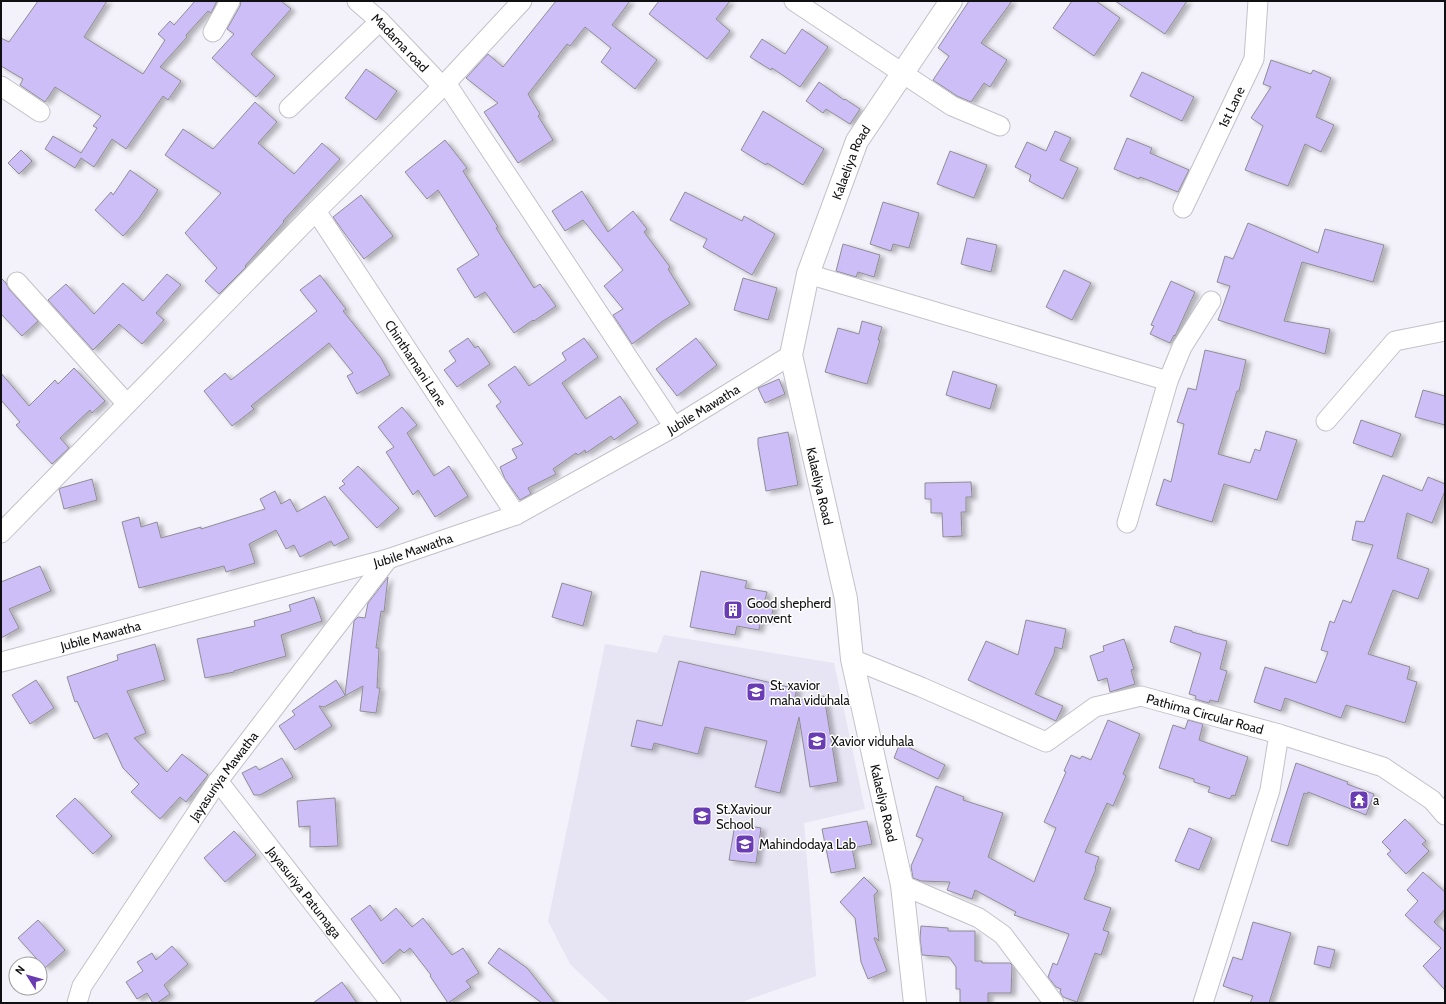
<svg xmlns="http://www.w3.org/2000/svg" width="1446" height="1004" font-family="Cabin,sans-serif">
  <style>
    .built { fill: #e7e4f3 }
    .building { fill: #cdbef8; stroke: #8f8d94; filter: url(#shadow) }
    .lines { fill: none; stroke-linecap: round; stroke-linejoin: round }
    .minor-casing { stroke: #c3c1c9; stroke-width: 21 }
    .tertiary-casing { stroke: #c3c1c9; stroke-width: 24 }
    .minor { stroke: #fff; stroke-width: 19 }
    .tertiary { stroke: #fff; stroke-width: 22 }
    .labels { text-anchor: middle; stroke-width: 3; stroke-linejoin: round; paint-order: stroke }
    .street-label { font-size: 13px; fill: #101012; stroke: #fff }
    .poi-label { font-size: 13px; fill: #101012; stroke: #fff; text-anchor: start }
  </style>
  <defs>
    <filter id="shadow"><feDropShadow dx="4.5" dy="2.5" stdDeviation="2" flood-color="#0004"/></filter>
  </defs>
  <rect width="100%" height="100%" fill="#f3f1f9"/>
  <path class="built" d="M664 635 834 663 865 809 804 823 816 976 747 1000 743 1003H611L570 964 548 921 605 644 657 653Z"/>
  <path class="building" d="M38 1H107L84 37 143 74 165 40 158 34 170 21 174 25 195 1H217L211 13 208 11 186 35 187 37 160 67 181 81 168 100 163 96 126 149 112 139 94 167 81 158 75 168 45 149 53 136 81 153 97 128 93 126 101 116 55 87 45 102 20 85 23 79 1 66V38L9 42Z
    M241 1H281L291 9 251 54 275 76 256 97 212 58 234 34 227 29 240 6Z
    M556 1H630L612 25 657 60 635 89 601 62 611 48 585 27 570 46 567 44 528 94 540 114 538 116 553 140 518 163 484 112 498 103 466 78 488 54 503 67Z
    M659 1H730L716 19 730 31 707 59 649 14Z
    M969 1H1012L981 43 1007 60 990 87 984 83 971 102 957 96 933 80 949 56 938 48Z
    M1072 1H1096L1120 18 1094 56 1053 28Z
    M1115 1H1187L1165 34Z
    M802 29 828 47 800 87 772 68 771 70 750 57 762 39 785 54Z
    M1271 60 1311 74 1313 70 1331 78 1316 117 1334 125 1321 152 1305 144 1288 186 1245 170 1263 126 1251 118 1271 87 1263 84Z
    M366 69 397 91 376 120 345 98Z
    M1142 72 1194 97 1182 121 1130 96Z
    M819 82 844 100 845 99 860 109 850 124 826 109 823 113 806 101Z
    M255 102 277 122 258 143 294 174 322 143 340 159 283 221 284 222 245 266 246 267 219 294 205 281 217 268 185 233 221 193 165 155 183 129 213 149Z
    M763 111 824 149 803 185 767 163 766 165 741 150Z
    M1055 131 1071 138 1060 160 1078 168 1063 199 1029 181 1031 175 1015 167 1027 142 1046 151Z
    M1127 138 1152 148 1150 153 1189 170 1178 192 1140 177 1139 179 1114 169Z
    M445 140 467 168 463 171 498 227 496 228 534 288 540 284 556 306 534 321 533 320 514 333 485 292 475 298 457 269 479 255 438 190 427 199 405 172Z
    M21 150 32 161 19 174 8 163Z
    M950 151 987 165 974 198 937 184Z
    M130 170 158 190 139 218 123 236 95 210 111 192 113 195Z
    M582 191 608 232 633 211 647 229 644 232 670 267 668 269 690 304 663 321 632 344 613 315 623 309 604 286 623 270 583 220 565 231 552 211Z
    M685 192 742 221 744 216 775 234 752 275 703 247 707 239 670 220Z
    M361 195 393 236 364 259 345 234 333 217Z
    M883 202 919 213 909 248 893 244 891 251 870 244Z
    M1248 223 1318 253 1325 229 1384 245 1373 282 1302 262 1284 321 1330 329 1325 354 1218 320 1230 286 1217 282 1225 256 1233 259Z
    M967 238 997 245 991 272 961 264Z
    M843 244 880 255 874 277 858 272 856 277 836 271Z
    M1064 270 1091 283 1072 320 1046 307Z
    M167 274 181 285 156 313 164 320 142 344 119 324 93 350 48 300 66 284 94 314 123 283 143 301Z
    M320 275 346 309 343 311 381 358 390 375 357 394 347 376 353 373 329 343 251 406 254 409 232 426 204 391 225 373 231 380 317 311 300 290Z
    M1 278 6 283 9 289 38 321 22 336 1 314Z
    M743 278 777 288 768 320 734 310Z
    M1171 281 1195 292 1175 336 1174 335 1170 343 1150 334 1154 326 1151 325Z
    M862 321 882 327 878 340H880L867 384 825 372 838 328 859 334Z
    M468 338 475 348 478 346 490 364 457 387 444 370 456 361 449 351Z
    M584 338 598 357 562 383 586 419 620 396 638 423 614 440 611 436 586 453 585 450 578 455 576 453 553 469 556 474 528 488 531 494 520 500 505 479 500 467 517 458 512 449 523 444 496 406 501 402 488 385 515 366 529 386 566 360 562 353Z
    M696 338 717 365 677 396 656 369Z
    M1205 350 1246 360 1239 391H1237L1218 454 1250 463 1255 449 1260 451 1266 431 1297 440 1277 500 1224 484 1212 522 1156 505 1164 479 1171 482 1184 424 1177 422 1188 388 1196 390Z
    M74 368 105 401 92 413 90 410 60 438 69 448 52 464 16 425 20 422 1 400V373L29 406 55 380 58 384Z
    M953 371 997 385 990 409 946 395Z
    M779 379 785 394 765 403 758 388Z
    M1423 390 1445 396V425L1415 417Z
    M402 407 417 425 407 433 434 476 449 466 468 496 435 517 418 490 413 495 386 452 394 447 378 427Z
    M1361 420 1401 434 1392 457 1353 443Z
    M788 432 798 485 766 491 758 445V438Z
    M358 466 399 508 377 528 339 488 345 484 342 481Z
    M1383 475 1422 491 1428 477 1445 484V491L1432 523 1407 513 1397 558 1429 569 1418 599 1393 590 1368 654 1410 667 1407 679 1417 682 1405 723 1346 705 1341 718 1285 698 1281 711 1254 702 1265 667 1316 683 1328 652 1321 650 1330 621 1334 623 1343 600 1351 603 1373 545 1352 540 1356 521 1364 522Z
    M92 479 97 500 64 509 59 489 61 488Z
    M971 482 972 497H966V512H961L962 536 943 537 942 513H931V499H925V483Z
    M275 491 281 504 290 499 297 512 325 496 349 538 334 546 331 541 300 557 294 545 286 549 276 530 249 544 255 563 226 572 224 566 139 588 122 522 139 517 141 527 157 522 161 538 201 527V529L265 509 260 499Z
    M40 566 51 591 9 609 19 628 1 638V582Z
    M701 571 747 581 745 588 767 592 765 600 774 602 771 620 761 619 759 630 737 626 735 635 690 627Z
    M388 577 384 612 381 611 376 648H379L377 688H380L376 713 360 711 363 686 324 707 319 706 332 726 295 750 279 726 295 715 292 711 336 680 345 695 354 621 358 617 365 618 368 603Z
    M562 583 592 592 583 626 552 617Z
    M314 597 322 621 281 635 286 656 234 671V672L205 678 197 639 255 626 254 621 291 611 289 605Z
    M1026 620 1066 629 1062 649 1055 647 1054 654 1035 694 1063 706 1056 721 968 680 986 641 1018 655Z
    M1175 626 1192 631V632L1227 641 1220 669 1227 671 1218 702 1210 700 1209 703 1195 699 1196 696 1189 694 1201 653 1170 642Z
    M1124 639 1134 669 1131 670 1135 684 1110 692 1107 678 1098 681 1090 656 1104 651 1103 646Z
    M155 644 165 680 127 691 146 733 134 738 167 772 182 754 208 775 186 802 180 797 160 819 131 792 139 784 123 768 107 733 94 739 77 701 75 702 67 677 118 660 117 655Z
    M679 661 797 689 794 701 824 696 838 782 810 787 799 717 780 793 755 787 767 741 705 727 698 754 654 743 652 750 631 746 637 720 662 726Z
    M36 680 54 708 30 724 12 695Z
    M1108 720 1140 734 1123 774 1126 776 1113 806 1107 803 1085 852 1099 857 1095 868 1096 869 1084 899 1111 908 1103 930 1109 932 1101 955 1095 953 1077 1002 1063 997 1060 992 1061 989 1056 987 1048 977 1053 963 1057 965 1069 934 1014 915 1016 912 975 890 972 899 947 890 950 882 921 881 913 878 911 866 923 839 916 836 936 786 964 797 963 800 1003 813 988 857 1034 882 1056 828 1044 822 1066 772 1064 771 1071 755 1080 759 1082 756 1091 760Z
    M1188 720 1203 724 1199 740 1248 757 1235 796 1232 795 1230 799 1208 792 1210 787 1194 782V779L1159 768 1173 725 1185 729Z
    M900 743 945 765 938 779 894 758Z
    M282 758 293 777 260 795H254L242 773 256 766 259 770Z
    M1296 763 1348 782 1347 784 1374 794 1366 815 1308 792 1307 794 1304 793 1288 846 1271 841Z
    M75 798 112 836 93 854 56 816Z
    M335 798 338 846 310 847V826L299 827 297 801Z
    M1405 819 1426 841 1422 844 1429 851 1406 874 1387 854 1391 851 1382 842Z
    M867 821 872 844 852 848 856 868 831 873 822 829Z
    M735 824 761 828 756 863 729 860Z
    M1189 828 1212 838 1199 870 1175 861Z
    M234 831 256 855 225 882 204 858Z
    M1423 872 1445 892V909L1434 922 1445 932V990L1423 966 1441 948 1405 915 1418 901 1407 890Z
    M864 877 878 891 874 895 879 941 876 938H874L887 971 868 979 861 962 855 918 840 902Z
    M370 905 381 921 396 908 412 927 423 918 452 955 463 948 479 973 466 981 471 987 448 1003 430 976 431 975 410 948 404 953 400 949 383 964 351 919Z
    M38 920 65 950 45 968 18 938Z
    M1253 922 1291 933 1269 1003H1250L1253 996 1223 986 1233 957 1242 960Z
    M921 926 948 928V931H975V961H982V963H1010L1012 965 1011 993H988V1003H960V989H956V967L949 957 922 955 920 938Z
    M172 946 188 964 164 985 170 994 157 1003H153L147 993 137 999 126 982 143 971 137 962 152 953 156 960Z
    M1318 946 1335 950 1330 968 1314 964Z
    M499 948 527 968 555 1003H542L488 963Z
    M342 982 357 1003H313Z"/>
  <g class="lines">
    <g class="minor-casing">
      <g id="minor">
        <path id="s1" d="M357 1 380 21 442 86"/>
        <path d="M794 1 952 106 1000 126"/>
        <path d="M213 32 230 1"/>
        <path d="M446 83 674 427"/>
        <path d="M1 86 40 112"/>
        <path d="M289 108 380 21"/>
        <path id="s2" d="M1183 208 1254 59 1258 1"/>
        <path id="s3" d="M316 211 516 515"/>
        <path d="M808 274 1168 381 1127 523"/>
        <path d="M17 282 127 404"/>
        <path d="M1168 381 1182 347 1211 301"/>
        <path d="M1326 421 1395 341 1445 331"/>
        <path d="M1 533 316 211 446 83 522 1"/>
        <path id="s4" d="M852 659 921 687 1046 742 1095 707 1141 696 1279 734 1383 767 1432 800 1445 815"/>
        <path id="s5" d="M1 662 388 559 516 515 674 427 791 355"/>
        <path id="s6" d="M218 781 391 1003"/>
        <path d="M902 885 979 918 1003 935 1054 1003"/>
        <path id="s7" d="M77 1003 82 986 218 781 388 559"/>
        <path d="M1203 1003 1270 790 1279 734"/>
      </g>
    </g>
    <g class="tertiary-casing">
      <g id="tertiary">
        <path id="s8" d="M915 1003 902 885 852 659 846 599 791 355 808 274 857 141 951 1"/>
      </g>
    </g>
    <use href="#minor" class="minor"/>
    <use href="#tertiary" class="tertiary"/>
  </g>
  <defs>
    <g id="building-square" transform="scale(1)"><rect x="-9" y="-9" width="18" height="18" rx="4" fill="#693cb3" stroke="#fff"/><path d="M-4-6H4V6H1V3H-1V6H-4ZM-2.5-4.3h1.7v1.8h-1.7ZM.8-4.3h1.7v1.8H.8ZM-2.5-1h1.7V.8h-1.7ZM.8-1h1.7V.8H.8Z" fill="#fff"/></g>
    <g id="school-square" transform="scale(1)"><rect x="-9" y="-9" width="18" height="18" rx="4" fill="#693cb3" stroke="#fff"/><path d="M0-5L7-2L0 1L-7-2ZM-4 1L0 2.5L4 1V4Q0 6-4 4Z" fill="#fff"/></g>
    <g id="temple-square" transform="scale(1)"><rect x="-9" y="-9" width="18" height="18" rx="4" fill="#693cb3" stroke="#fff"/><path d="M0-6L5-2H3V0L6.5 2.5H4V6H1.5V3h-3V6H-4V2.5H-6.5L-3 0V-2H-5Z" fill="#fff"/></g>
  </defs>
  <g fill-rule="evenodd">
    <use href="#building-square" x="733" y="610"/>
    <use href="#school-square" x="756" y="692"/>
    <use href="#school-square" x="817" y="741"/>
    <use href="#temple-square" x="1359" y="800"/>
    <use href="#school-square" x="702" y="816"/>
    <use href="#school-square" x="745" y="844"/>
  </g>
  <g class="labels">
    <g class="street-label">
      <text dy="5" stroke="none"><textPath href="#s1" startOffset="60">Madama road</textPath></text>
      <text dy="5" stroke="none"><textPath href="#s2" startOffset="112">1st Lane</textPath></text>
      <text dy="5" stroke="none"><textPath href="#s8" startOffset="863">Kalaeliya Road</textPath></text>
      <text dy="5" stroke="none"><textPath href="#s3" startOffset="182">Chinthamani Lane</textPath></text>
      <text dy="5" stroke="none"><textPath href="#s5" startOffset="751">Jubile Mawatha</textPath></text>
      <text transform="translate(820 486) rotate(77)" y="5">Kalaeliya Road</text>
      <text dy="5" stroke="none"><textPath href="#s5" startOffset="427">Jubile Mawatha</textPath></text>
      <text dy="5" stroke="none"><textPath href="#s5" startOffset="103">Jubile Mawatha</textPath></text>
      <text dy="5" stroke="none"><textPath href="#s4" startOffset="385">Pathima Circular Road</textPath></text>
      <text dy="5" stroke="none"><textPath href="#s7" startOffset="271">Jayasuriya Mawatha</textPath></text>
      <text transform="translate(884 803) rotate(77)" y="5">Kalaeliya Road</text>
      <text dy="5" stroke="none"><textPath href="#s6" startOffset="141">Jayasuriya Patumaga</textPath></text>
    </g>
    <g class="poi-label">
      <text x="747" y="608">Good shepherd<tspan x="747" dy="15">convent</tspan></text>
      <text x="770" y="690">St. xavior<tspan x="770" dy="15">maha viduhala</tspan></text>
      <text x="831" y="746">Xavior viduhala</text>
      <text x="1373" y="805">a</text>
      <text x="716" y="814">St.Xaviour<tspan x="716" dy="15">School</tspan></text>
      <text x="759" y="849">Mahindodaya Lab</text>
    </g>
  </g>
  <rect width="1446" height="1004" fill="none" stroke="#101012" stroke-width="4"/>
  <g transform="translate(28 976) rotate(307)"><circle r="19" fill="#ffffff" stroke="#9f9fa0"/>
  <path d="M0-3L7 15L0 10L-7 15Z" fill="#693cb3"/>
  <text y="-6" font-size="11" font-weight="bold" text-anchor="middle" fill="#101012">N</text>
  </g>
</svg>
